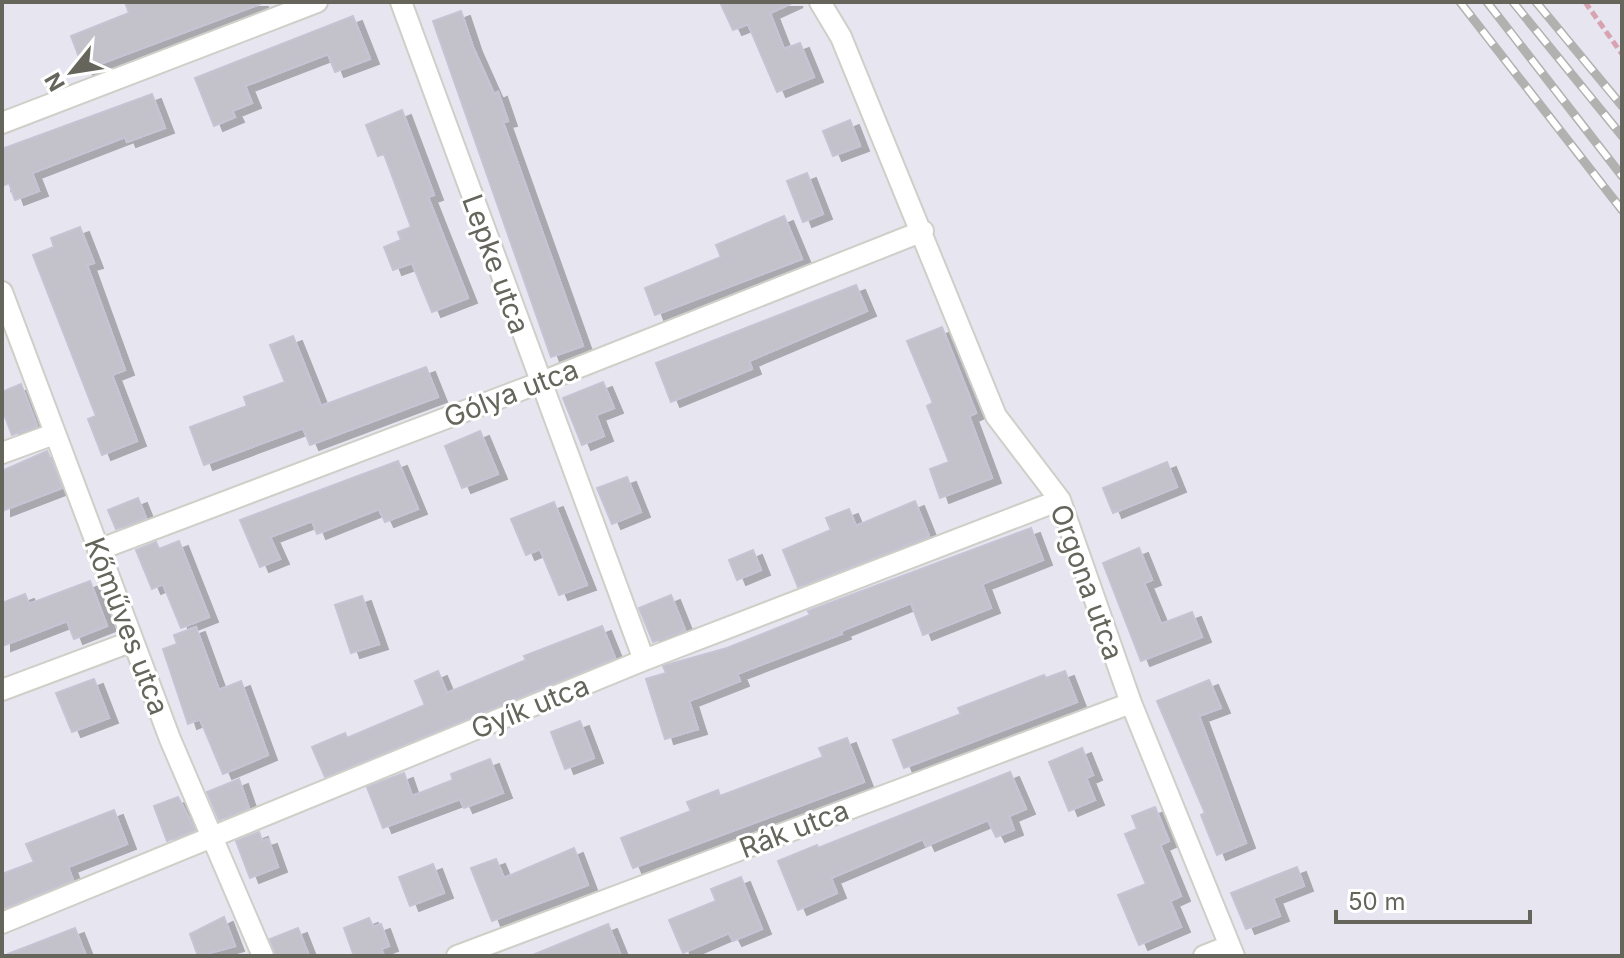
<svg xmlns="http://www.w3.org/2000/svg" width="1624" height="958" font-family="Inter,sans-serif">
  <style>
    .building { fill: #c3c1ca; stroke: #c6c3d4; stroke-width: 2; filter: url(#shadow) }
    .lines { fill: none; stroke-linecap: round; stroke-linejoin: round }
    .street-casing { stroke: #cfcfc8; stroke-width: 24 }
    .path { stroke: #d7a3b0; stroke-width: 5; stroke-dasharray: 8 4; stroke-linecap: butt }
    .street { stroke: #fff; stroke-width: 20 }
    .rail-casing { stroke: #b1b1af; stroke-width: 9 }
    .rail { stroke: #fff; stroke-width: 6; stroke-dasharray: 18; stroke-linecap: butt }
    .labels { text-anchor: middle; stroke-width: 6; stroke-linejoin: round; paint-order: stroke }
    .street-label { font-size: 28px; fill: #65655c; stroke: #fff }
  </style>
  <defs>
    <filter id="shadow"><feDropShadow dx="9" dy="5" stdDeviation="0" flood-color="#0004"/></filter>
  </defs>
  <rect width="100%" height="100%" fill="#e7e5ef"/>
  <path class="building" d="M125 2H259L260 4 84 70 71 36 129 13Z
    M720 2H794L770 13 784 49 800 43 814 77 777 92 748 24 733 30Z
    M461 11 473 47 494 94 498 92 508 121 503 122 583 346 551 357 433 21Z
    M353 16 370 59 335 72 328 54 245 86 252 103 232 111 235 117 214 126 195 78Z
    M152 94 165 128 127 142 125 137 32 173 39 191 15 200 9 183 2 186V149Z
    M402 110 434 195 428 197 468 298 432 312 412 263 393 270 384 247 401 240 398 232 411 227 384 154 378 156 366 125Z
    M850 120 860 146 833 156 823 131Z
    M807 173 823 214 803 222 787 181Z
    M784 216 802 259 655 315 645 288 721 257 716 245Z
    M80 227 94 263 87 265 125 370 112 375 137 441 102 455 88 419 96 416 33 255 54 247 51 238Z
    M856 285 867 311 749 361 752 369 671 402 656 363Z
    M942 327 976 413 969 416 992 478 940 498 930 469 949 462 927 406 933 403 907 341Z
    M293 336 321 406 426 367 438 397 310 445 303 428 204 465 190 427 247 406 244 397 285 382 270 345Z
    M603 382 614 408 596 415 604 436 582 445 563 398Z
    M21 384 37 426 12 435 2 409V392Z
    M480 431 498 474 462 488 445 446Z
    M47 451 62 488 2 511V471Z
    M398 461 418 509 385 522 379 509 317 534 312 521 270 537 280 559 260 567 240 520Z
    M1167 462 1177 487 1113 513 1103 488Z
    M627 477 641 512 612 524 597 488Z
    M138 498 146 518 116 529 108 510Z
    M915 501 929 536 798 587 783 550 831 530 826 518 849 509 856 526Z
    M554 502 587 585 559 595 540 549 526 555 511 519Z
    M1031 528 1043 560 982 584 991 608 923 635 911 603 841 631 842 634 737 674 740 681 689 701 698 729 665 739 646 679 666 673 663 666 727 648 810 615 808 611Z
    M179 541 209 617 181 628 163 584 152 589 136 550 156 542 159 549Z
    M1139 548 1152 580 1144 583 1161 624 1192 612 1202 637 1141 661 1103 563Z
    M753 550 761 570 737 580 729 560Z
    M90 581 107 626 74 639 67 621 2 646V603L25 594 29 604Z
    M671 595 685 630 653 642 639 608Z
    M362 596 379 644 351 653 335 605Z
    M602 626 615 658 325 777 312 747 345 733 347 738 425 705 415 681 438 671 447 693 526 660 524 656Z
    M196 627 219 690 241 681 268 755 223 774 200 719 188 724 163 649 177 644 174 635Z
    M1065 671 1077 702 904 768 893 740 961 714 958 708 1044 675 1046 678Z
    M94 679 109 718 72 732 56 693Z
    M1209 680 1221 708 1199 716 1246 843 1217 855 1201 815 1205 813 1157 701Z
    M580 721 594 758 565 769 551 732Z
    M847 738 864 782 633 868 621 838 691 811 687 802 718 790 720 796 823 757 819 748Z
    M1082 748 1093 775 1086 778 1095 800 1069 811 1049 762Z
    M490 759 503 793 464 808 460 799 383 828 367 787 404 773 412 796 453 780 451 774Z
    M1010 772 1026 809 1009 816 1014 830 996 837 988 820 926 846 923 839 831 878 837 893 798 910 778 861 817 845 818 848Z
    M239 779 249 808 219 820 207 792Z
    M178 797 195 830 167 841 154 806Z
    M1155 807 1169 841 1160 845 1181 896 1170 901 1181 927 1139 945 1118 895 1146 884 1125 834 1137 829 1132 816Z
    M114 810 127 844 68 867 73 880 2 909V874L34 862 26 844Z
    M259 832 262 841 268 839 278 867 250 878 236 841Z
    M574 848 588 885 492 921 471 868 496 859 504 878Z
    M433 864 444 893 410 906 399 877Z
    M1297 867 1304 886 1273 898 1280 916 1246 929 1231 893Z
    M741 877 762 929 733 941 729 933 683 953 669 920 716 901 711 889Z
    M224 917 235 946 198 956 190 934Z
    M369 918 373 927 381 924 389 946 381 949 384 956H354L344 928Z
    M608 924 621 956H533V955Z
    M75 928 86 956H8V954Z
    M298 928 309 956H276L270 939Z"/>
  <g class="lines">
    <g class="street-casing">
      <path id="street" d="M401 2 644 660
        M820 2 841 37 996 416 1060 500 1131 703 1234 956
        M2 123 317 2
        M2 292 170 739 263 956
        M2 453 54 434
        M98 550 539 383 923 231
        M2 690 133 641
        M2 923 644 660 1060 500
        M457 956 1131 703
        M1204 956 1229 946"/>
    </g>
    <path class="path" d="M1585 2 1622 54"/>
    <use href="#street" class="street"/>
    <g class="rail-casing">
      <path id="rail" d="M1460 2 1622 210
        M1487 2 1622 176
        M1513 2 1622 136
        M1536 2 1622 106"/>
    </g>
    <use href="#rail" class="rail"/>
  </g>
  <g class="labels">
    <g class="street-label">
      <text transform="translate(496 264) rotate(70)" y="10">Lepke utca</text>
      <text transform="translate(511 393) rotate(-21)" y="10">Gólya utca</text>
      <text transform="translate(1087 582) rotate(70)" y="10">Orgona utca</text>
      <text transform="translate(127 626) rotate(69)" y="10">Kőműves utca</text>
      <text transform="translate(530 707) rotate(-22)" y="10">Gyík utca</text>
      <text transform="translate(794 829) rotate(-21)" y="10">Rák utca</text>
    </g>
  </g>
  <rect width="1624" height="958" fill="none" stroke="#65655c" stroke-width="8"/>
  <g transform="translate(72 72) rotate(240)" stroke="#ffffff" stroke-width="6" paint-order="stroke">
  <path d="M0-6L14 30L0 20L-14 30Z" fill="#65655c"/>
  <text y="-12" font-size="22" font-weight="bold" text-anchor="middle" fill="#65655c">N</text>
  </g>
  <path d="M1336 910v12h194v-12" fill="none" stroke="#65655c" stroke-width="4"/>
  <text x="1348" y="910" font-size="24" fill="#65655c" stroke="#ffffff" stroke-width="6" paint-order="stroke">50 m</text>
</svg>
